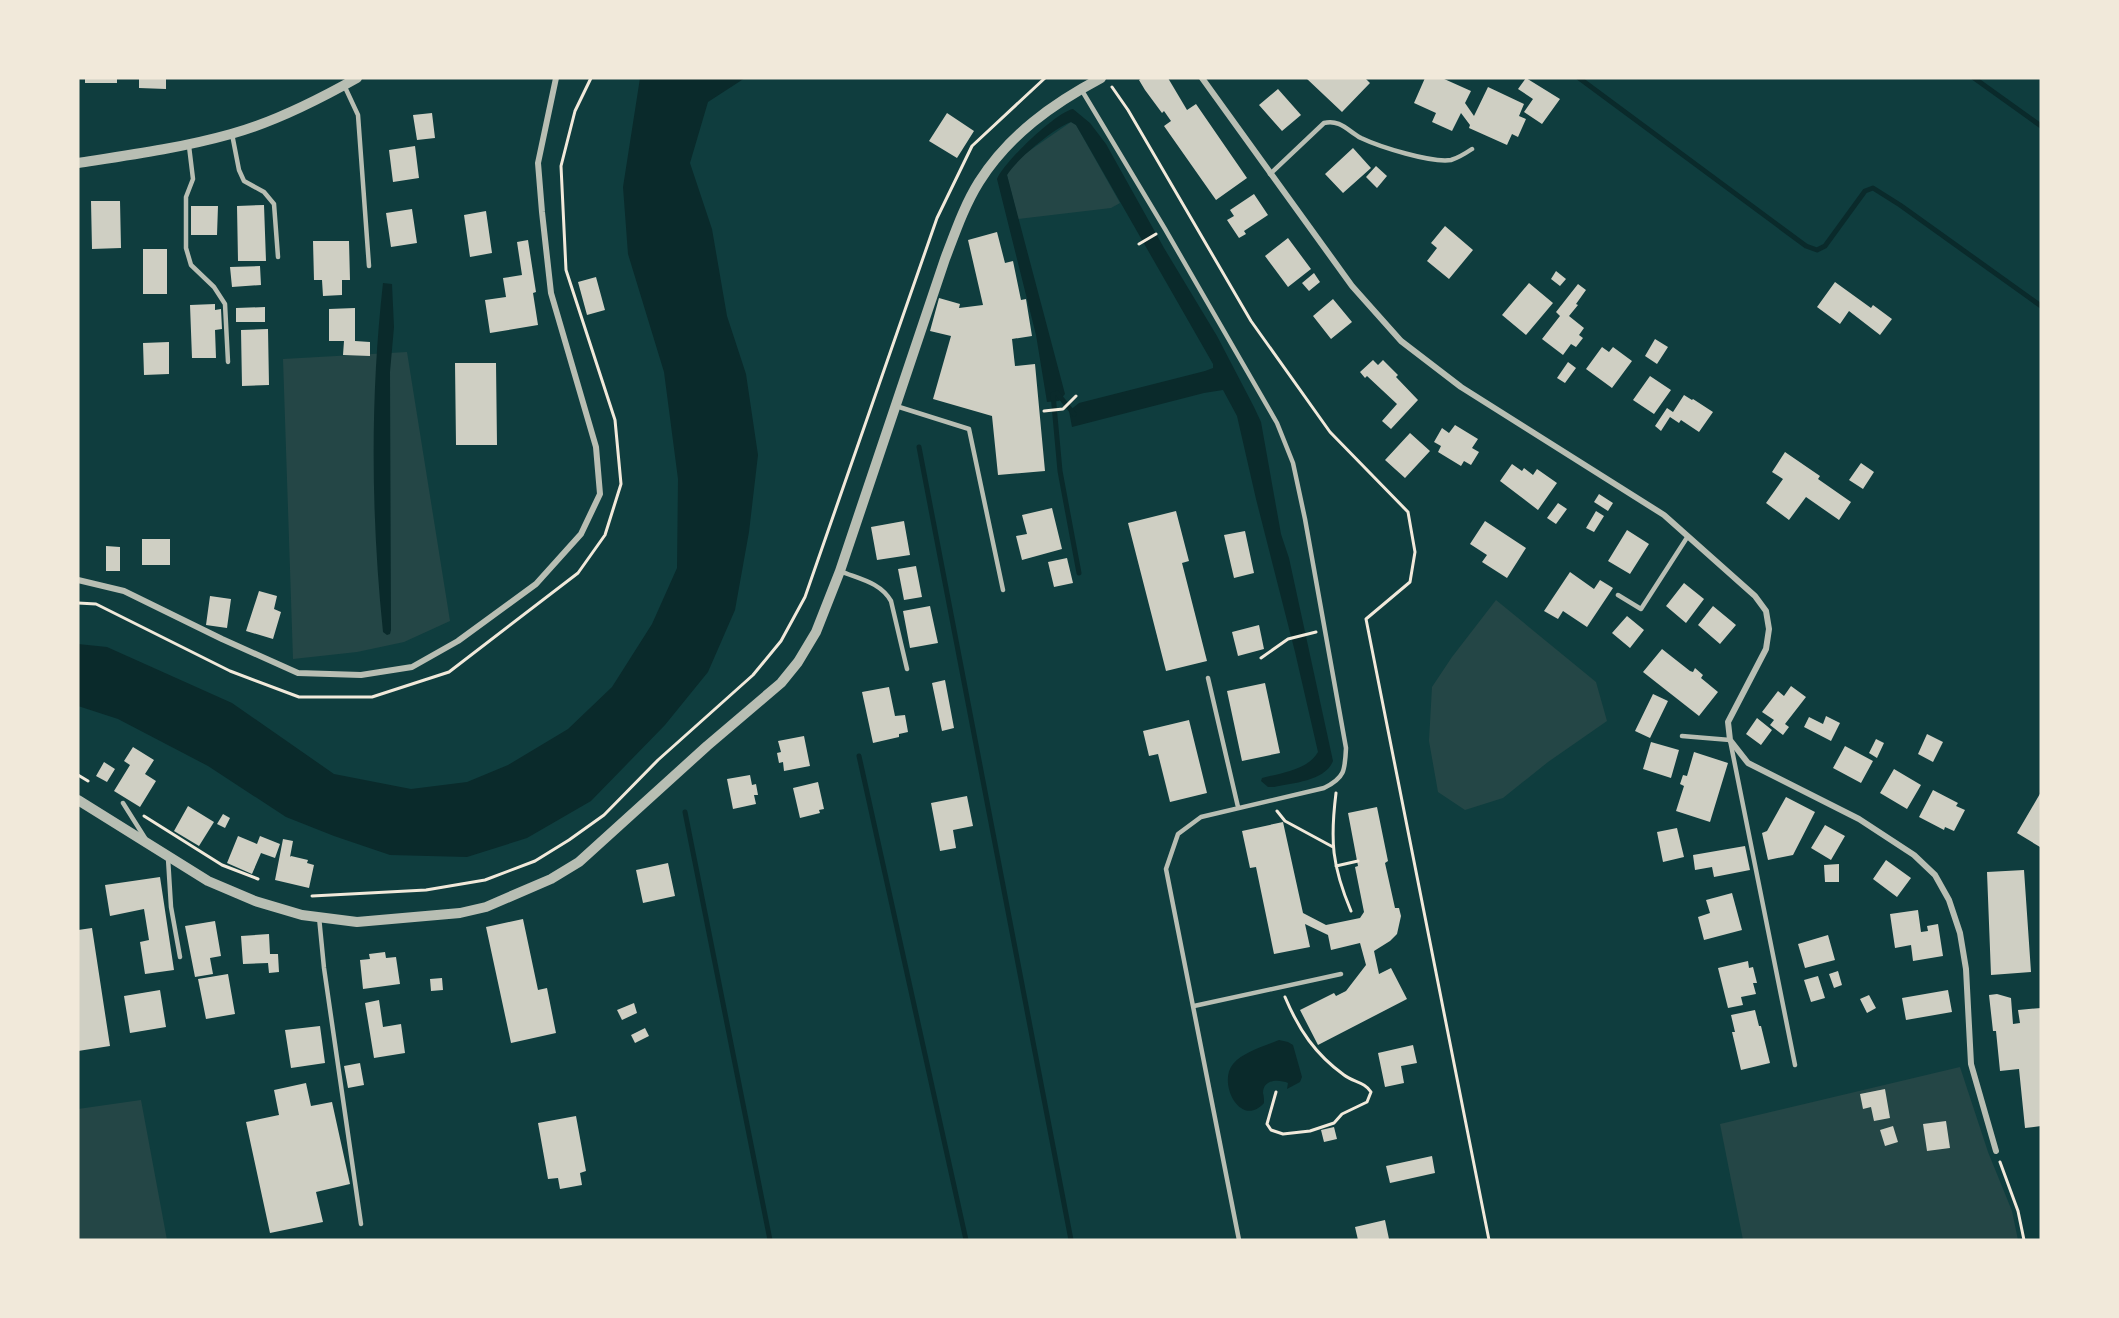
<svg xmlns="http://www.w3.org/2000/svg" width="2119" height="1318" font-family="'PT Serif',serif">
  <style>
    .green { fill: #244646 }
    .water { fill: #0a2a2b }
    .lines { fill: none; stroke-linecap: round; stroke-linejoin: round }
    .stream { stroke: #0a2a2b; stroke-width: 5 }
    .building { fill: #cfcfc3 }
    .path { stroke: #f1e9da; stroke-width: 3 }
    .service { stroke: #b8beb3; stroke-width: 4.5 }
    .minor { stroke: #b8beb3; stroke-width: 6 }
    .tertiary { stroke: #b8beb3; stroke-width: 10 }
  </style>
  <rect width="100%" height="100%" fill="#0f3d3e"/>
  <path class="green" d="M1071 122 1076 125 1120 203 1111 208 1018 219 1007 175 1013 162Z
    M407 352 450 621 404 642 357 652 293 659 283 359Z
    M1496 600 1596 682 1607 721 1548 762 1503 798 1465 810 1438 792 1429 741 1432 687 1452 657Z
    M1960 1067 1988 1152 2012 1211 2018 1240H1743L1720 1124Z
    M141 1100 167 1240H78V1109Z"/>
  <path class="water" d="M640 78H745L708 102 690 163 712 229 727 316 746 374 758 455 749 532 735 610 708 672 665 725 591 801 527 838 467 857 390 855 334 836 286 817 208 766 118 719 78 706V644L107 647 232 703 334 774 411 789 467 782 508 765 568 729 612 687 652 624 677 568 678 479 664 372 628 254 623 187Z
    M1073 109 1090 123 1106 144 1164 248 1217 336 1254 407 1261 422 1281 534 1289 558 1333 761C1325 781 1293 783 1274 787H1268L1261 781 1262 778C1281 773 1308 770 1318 752L1295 652 1256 499 1237 416 1223 390 1204 393 1072 427 1069 411 1079 403 1205 371 1213 368V364L1083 137 1076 125 1071 122C1054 128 1016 160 1007 175L1065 394 1059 401 1047 402 1036 335 997 179C1003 163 1056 112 1073 109Z
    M383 283 392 284 394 327 390 372 391 630 390 634 387 635 383 632C371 516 370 398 383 283Z
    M1279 1040 1288 1042 1293 1045 1302 1077 1300 1082 1287 1089 1288 1083C1279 1079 1263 1079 1263 1093 1264 1096 1264 1100 1264 1103 1241 1129 1217 1083 1233 1064 1243 1052 1265 1046 1279 1040Z"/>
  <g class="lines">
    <path class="stream" d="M1579 78 1806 246 1817 250 1825 246 1865 191 1873 188 1900 205 2041 306
      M1974 78 2041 126
      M1057 393 1074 414
      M1053 394 1060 471 1079 573
      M919 447 1071 1240
      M859 756 966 1240
      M685 812 770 1240"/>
  </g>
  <path class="building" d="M85 78H117V83H85Z
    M139 78H166V89L139 88Z
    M1142 78H1168L1187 110 1196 104 1247 178 1216 200 1164 126 1171 121 1164 111 1162 113 1145 90 1139 80Z
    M1306 78H1365L1370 83 1342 112Z
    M1425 78H1442L1471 91 1465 103 1474 116 1488 87 1524 104 1519 116 1526 119 1518 137 1512 134 1507 145 1469 128 1470 125 1461 113 1452 131 1432 122 1436 113 1414 103Z
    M1526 78 1560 99 1542 124 1524 112 1533 99 1518 89Z
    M1278 89 1301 115 1282 131 1259 105Z
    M432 113 435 138 417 140 413 115Z
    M947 113 974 131 957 158 929 141Z
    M415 146 419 178 393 182 389 150Z
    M1353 148 1371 168 1343 193 1325 174Z
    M1376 166 1387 176 1377 188 1366 177Z
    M1254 194 1268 215 1244 231 1246 234 1239 238 1227 220 1234 216 1230 210Z
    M91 201H120L121 248 92 249Z
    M264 205 266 261H238L237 206Z
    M191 206H218L217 235H191Z
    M412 209 417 243 391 247 386 213Z
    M486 211 492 253 470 257 464 215Z
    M1445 226 1473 250 1449 279 1427 261 1437 248 1431 243Z
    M997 232 1005 263 1013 261 1021 300 1026 299 1032 336 1012 339 1015 366 1035 364 1045 471 998 475 992 416 933 399 951 336 930 331 939 298 960 304 959 308 983 305 968 240Z
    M1288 238 1311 269 1288 287 1265 256Z
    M528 240 536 292 533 293 538 325 490 333 485 300 506 297 503 278 522 275 517 242Z
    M313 241H349L350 280H342V295L323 296 322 280H314Z
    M143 249H167V294H143Z
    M260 266 261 285 232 287 230 267Z
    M1556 271 1566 279 1560 286 1551 279Z
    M1314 273 1320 282 1309 291 1302 283Z
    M596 277 605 310 587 315 578 282Z
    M1835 282 1871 308 1873 305 1892 319 1880 335 1849 311 1840 324 1817 307Z
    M1529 283 1553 303 1526 335 1502 315Z
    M1578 284 1586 290 1576 304 1578 305 1569 316 1584 328 1579 335 1583 338 1576 347 1571 344 1563 355 1542 339 1560 316 1556 312Z
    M1333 299 1352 322 1331 339 1313 316Z
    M215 304V310L221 309 222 329 215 330 216 358H192L190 305Z
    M265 307V322H236V308Z
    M355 308V341L370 342V356L343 355 344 341H329V309Z
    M268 329 269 385 242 386 241 330Z
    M1655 339 1668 347 1657 364 1645 356Z
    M169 342V374L144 375 143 343Z
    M1602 347 1609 352 1613 347 1632 361 1612 388 1586 369Z
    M1373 360 1378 365 1383 360 1398 375 1396 377 1418 400 1391 429 1382 421 1397 404 1367 376 1365 378 1360 372Z
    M1568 362 1576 368 1565 383 1557 378Z
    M455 363H496L497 445H456Z
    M1650 376 1671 390 1654 414 1633 400Z
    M1684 395 1692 400 1693 399 1713 412 1699 432 1681 420 1679 423 1670 417 1661 431 1655 426 1667 408 1673 412Z
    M1455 425 1478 439 1472 448 1479 452 1471 465 1464 461 1461 466 1438 452 1441 446 1434 442 1442 428 1449 433Z
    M1410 433 1430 451 1405 478 1385 460Z
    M1785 452 1820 476 1818 479 1851 502 1839 520 1806 497 1789 520 1766 503 1783 479 1772 472Z
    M1861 463 1874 472 1863 489 1849 480Z
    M1512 464 1522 471 1524 468 1533 475 1537 469 1557 483 1538 510 1500 481Z
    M1599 494 1613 503 1608 511 1594 502Z
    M1558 503 1567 509 1556 524 1547 518Z
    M1052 508 1062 549 1022 560 1016 536 1027 534 1022 515Z
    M1176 511 1189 561 1182 563 1207 661 1166 671 1128 523Z
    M1596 511 1604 516 1594 532 1586 528Z
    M904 521 910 555 877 560 871 527Z
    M1485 521 1526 548 1507 578 1482 562 1487 555 1470 544Z
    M1627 530 1649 544 1630 574 1608 561Z
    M1245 531 1254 573 1234 578 1224 535Z
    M142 539H170V565H142Z
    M106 546 120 547V571H106Z
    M1067 558 1073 583 1054 587 1048 562Z
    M916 566 922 597 904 600 898 569Z
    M1570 572 1594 589 1600 580 1613 588 1587 627 1563 611 1558 619 1544 611Z
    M1684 583 1704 599 1686 623 1666 606Z
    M259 591 277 596 274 609 281 612 273 639 246 631Z
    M210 596 231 599 227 628 206 625Z
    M930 606 938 643 910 648 903 611Z
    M1713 606 1736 625 1720 644 1698 625Z
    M1627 616 1644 630 1630 648 1612 633Z
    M1259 625 1264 649 1238 656 1232 632Z
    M1662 649 1690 671 1693 672 1695 668 1703 675 1701 678 1718 692 1699 716 1643 672Z
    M945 680 954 728 942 731 932 683Z
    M1265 683 1280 753 1242 761 1227 691Z
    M1791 686 1806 697 1785 724 1789 727 1783 735 1770 725 1774 720 1762 712 1778 691 1784 696Z
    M889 687 895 716 905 715 908 732 899 734V737L873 743 862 692Z
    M1653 694 1668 701 1650 738 1635 731Z
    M1826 716 1840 723 1831 741 1804 727 1809 717 1823 724Z
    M1757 718 1772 730 1761 745 1746 734Z
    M1189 720 1207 793 1170 802 1158 754 1149 756 1143 731Z
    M1927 734 1943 742 1933 762 1918 754Z
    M804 736 810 766 784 771 783 762 779 763 777 753 781 752 778 741Z
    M1876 739 1884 743 1877 758 1869 753Z
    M1651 742 1679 750 1671 778 1643 769Z
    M1845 746 1873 761 1861 783 1833 768Z
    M133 747 154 760 145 774 156 781 140 807 114 791 130 765 124 761Z
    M1694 752 1728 763 1710 822 1676 811 1684 786 1680 784 1683 775 1687 776Z
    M104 762 115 769 107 782 96 776Z
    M1894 769 1921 785 1907 809 1880 793Z
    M750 775 752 785 756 784 758 795H754L756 804 733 809 727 779Z
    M818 782 824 809 819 810 820 813 800 818 793 788Z
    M1933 790 1958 803 1956 806 1965 810 1954 831 1945 827 1944 830 1919 817Z
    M2041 792V845L2040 847 2017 833Z
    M967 796 973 826 953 830 956 848 940 851 931 803Z
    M1786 797 1815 812 1793 855 1768 860 1762 833 1767 831Z
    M188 806 214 822 199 846 174 831Z
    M1377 807 1388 861 1385 863 1395 908H1399L1401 916 1397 934 1390 941 1374 951 1379 974 1391 968 1407 999 1318 1045 1300 1010 1334 993 1336 996 1346 991 1366 965 1360 943 1331 950 1328 935 1305 924 1310 947 1274 954 1256 867 1250 868 1242 831 1283 822 1303 913 1326 925 1360 918 1364 912 1355 867 1358 866 1348 813Z
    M223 814 230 818 225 828 217 824Z
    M1825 825 1845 836 1831 860 1811 848Z
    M1677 828 1684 857 1663 862 1657 832Z
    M238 836 257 844 260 836 280 844 275 858 261 853 252 874 227 863Z
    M283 839 293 841 290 857 291 856 308 860 307 863 314 865 309 888 275 880Z
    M1745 846 1750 870 1714 877 1712 867 1695 870 1693 855Z
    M1886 860 1911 878 1897 897 1873 879Z
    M668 863 675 896 643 903 636 870Z
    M1839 864V882H1825L1824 865Z
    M2024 870 2031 972 1991 975 1987 872Z
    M160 877 174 970 145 974 140 942 149 940 144 909 110 916 105 885Z
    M1732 893 1742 930 1704 940 1698 917 1710 913 1706 900Z
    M1918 910 1921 932 1928 931 1927 926 1938 924 1943 956 1913 961 1911 945 1895 948 1890 914Z
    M523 919 538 990 547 988 556 1033 511 1043 486 927Z
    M215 921 221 956 210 958 213 974 195 977 185 926Z
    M92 928 110 1046 78 1051V930Z
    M269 934 270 954H278L279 972 269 973 268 963 243 964 241 936Z
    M1828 935 1835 960 1805 968 1798 944Z
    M385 952 386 958 396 957 400 984 363 989 360 960 370 959 369 954Z
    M1748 961 1749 968 1753 967 1757 983H1753L1756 994 1741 997 1743 1005 1728 1008 1718 968Z
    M1838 971 1842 985 1834 988 1829 974Z
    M228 974 235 1014 206 1019 198 979Z
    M1818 976 1825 998 1811 1002 1804 980Z
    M442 978 443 990 431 991 430 979Z
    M160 990 166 1027 130 1033 124 996Z
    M1948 990 1952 1012 1906 1020 1902 998Z
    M1997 994 2011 998 2013 1024 2020 1023 2018 1010 2041 1008V1126L2025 1128 2019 1069 2000 1071 1996 1031H1993L1989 995Z
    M1869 995 1876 1008 1867 1013 1860 999Z
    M379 1000 383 1027 401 1024 405 1053 374 1058 365 1003Z
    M634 1003 637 1013 622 1020 617 1010Z
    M1755 1010 1759 1026H1761L1770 1063 1741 1070 1732 1032H1735L1731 1015Z
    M320 1026 325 1063 291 1068 285 1030Z
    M645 1028 649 1036 635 1043 631 1035Z
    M1413 1045 1417 1063 1401 1066 1404 1083 1385 1087 1378 1053Z
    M360 1063 364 1085 348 1088 344 1066Z
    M306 1083 311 1106 332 1102 350 1184 316 1192 323 1222 270 1233 246 1122 279 1115 274 1090Z
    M1885 1089 1890 1118 1874 1121 1871 1107 1863 1109 1860 1094Z
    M576 1116 586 1171 580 1173 582 1185 560 1189 558 1178 548 1179 538 1123Z
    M1946 1121 1950 1148 1927 1151 1923 1124Z
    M1893 1126 1898 1142 1885 1146 1880 1130Z
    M1334 1127 1337 1139 1324 1142 1321 1130Z
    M1432 1156 1435 1173 1390 1183 1386 1166Z
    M1385 1220 1389 1239 1358 1240 1355 1227Z"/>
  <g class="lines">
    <path class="path" d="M1112 87 1128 110 1251 321 1330 432 1408 512 1415 552 1410 582 1366 619 1489 1240
      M1139 244 1156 234
      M1044 411 1063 409 1076 396
      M78 603 96 604 230 671 299 697H372L449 672 578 573 605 535 621 484 615 420 566 270 561 166 575 111 591 78
      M1261 658 1288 639 1316 632
      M78 775 88 781
      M1336 793C1330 841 1332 866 1351 911
      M1277 811 1285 821 1333 847
      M144 816 222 865 258 879
      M1336 866 1358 861
      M312 896 426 890 485 880 535 861 569 840 604 815 658 760 753 675 781 641 805 597 937 218 972 146 1045 78
      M1276 1092 1267 1124 1271 1130 1283 1134 1310 1131 1334 1123 1342 1114 1367 1102 1371 1092C1365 1082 1353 1082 1344 1075 1315 1054 1299 1030 1285 997
      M2000 1162 2018 1211 2024 1240"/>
    <path class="service" d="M344 85 358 115 369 266
      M1081 89 1165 229 1277 423 1293 463 1305 519 1346 748C1345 770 1345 778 1324 788L1201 817 1178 834 1166 869 1239 1240
      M232 134 239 170 244 181 264 192 274 204 278 257
      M189 146 193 179 186 197V248L191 265 214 287 225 304 228 362
      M1270 174 1324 123C1340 119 1348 131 1361 138 1380 147 1431 163 1451 160 1458 158 1466 153 1472 149
      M896 406 969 429 1003 590
      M840 571C859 579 880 582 891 601L907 669
      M1618 595 1641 609 1688 536
      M1208 678 1238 807
      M1682 736 1730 740 1795 1065
      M123 803 145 838
      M168 858 171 907 180 957
      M319 917 324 968 361 1224
      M1194 1006 1341 974"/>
    <path class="minor" d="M1202 78 1352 286 1401 341 1461 387 1664 515 1755 596 1766 611 1769 629 1766 649 1728 722 1730 740 1748 763 1859 819 1914 855 1935 875 1949 900 1960 933 1966 969 1971 1064 1996 1151
      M78 580 124 591 222 639 298 673 361 675 412 667 458 641 536 584 581 534 600 494 596 447 551 293 542 212 538 163 556 78"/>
    <path class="tertiary" d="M78 163C130 155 181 148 231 134 275 122 318 100 357 78
      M78 800 208 881 255 901 302 915 357 922 460 913 486 907 551 879 579 862 707 746 781 683 798 662 816 632 840 571 945 259C955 233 964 206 979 182 1009 135 1052 104 1101 78"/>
  </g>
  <rect width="2119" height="1318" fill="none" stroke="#f1e9da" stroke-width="159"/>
</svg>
